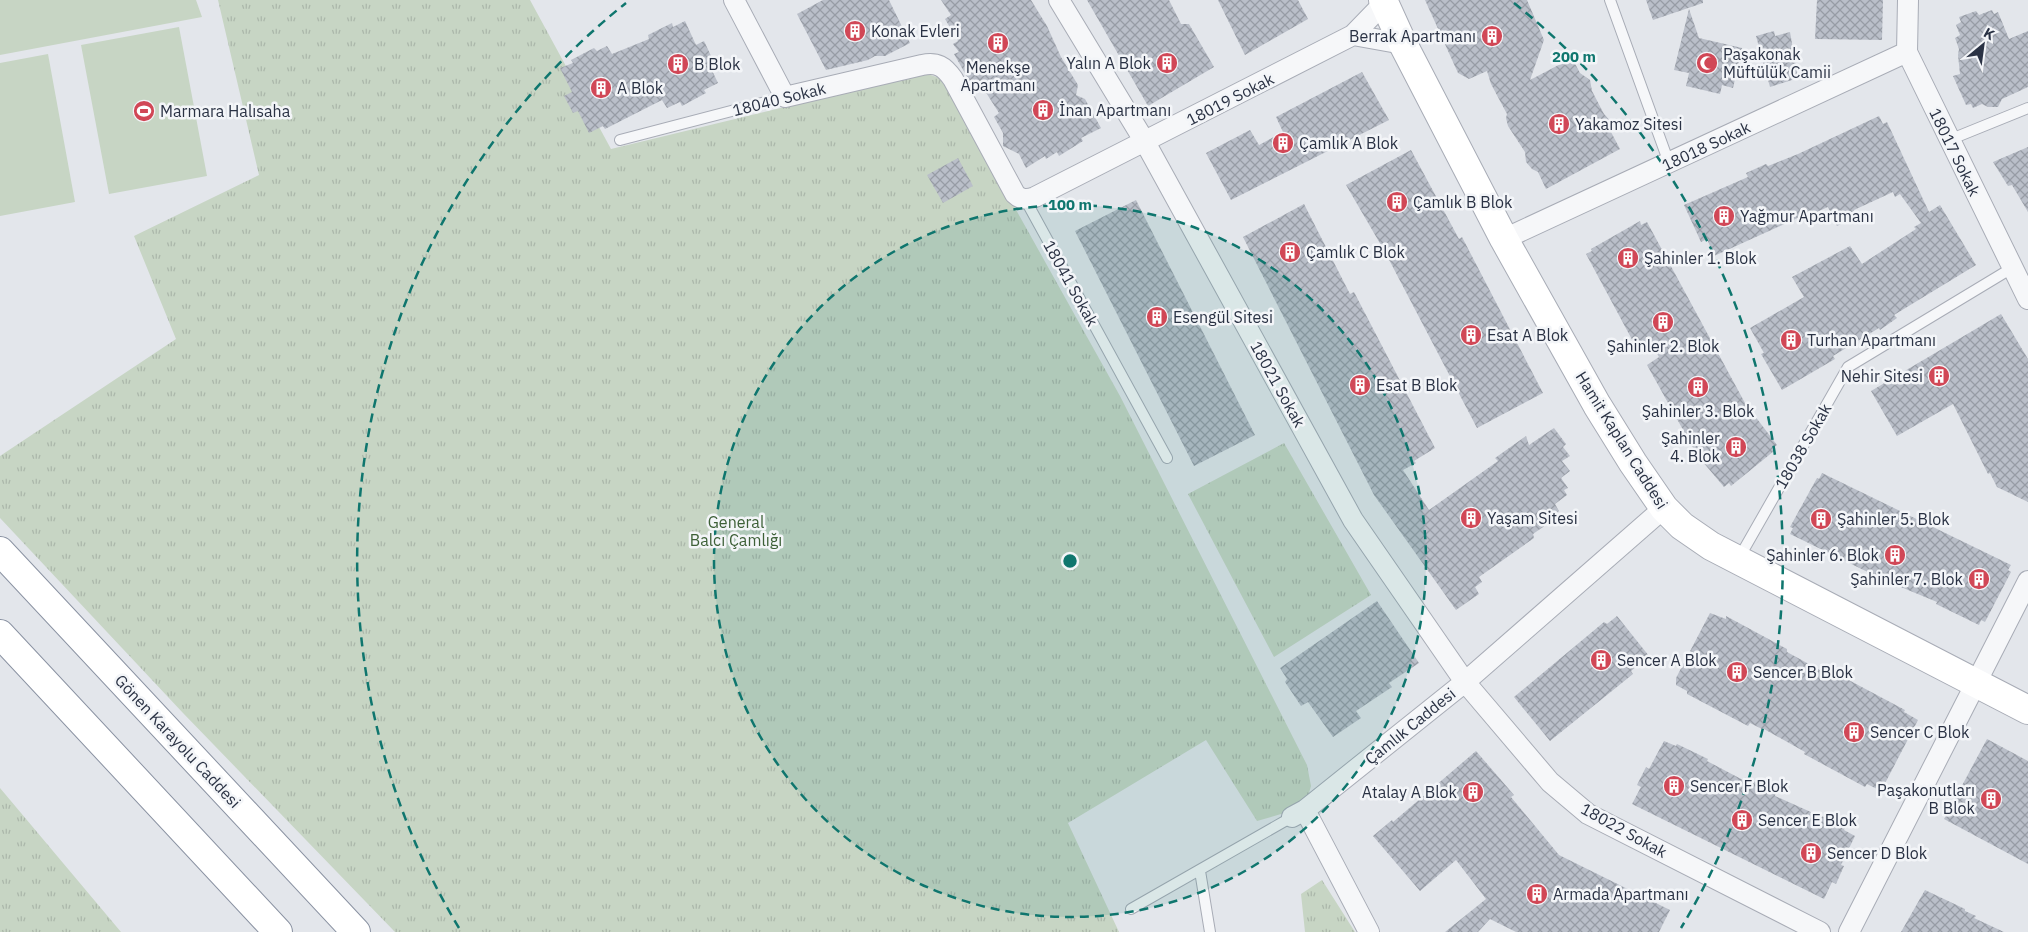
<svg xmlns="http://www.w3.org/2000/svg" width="2028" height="932" font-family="'IBM Plex Sans',sans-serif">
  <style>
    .grass { fill: url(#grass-tufts) }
    .garden { fill: #c7d5c4 }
    .building { fill: url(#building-cross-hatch) }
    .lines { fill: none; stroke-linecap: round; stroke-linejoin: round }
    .service-casing { stroke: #a8acb6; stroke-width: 12 }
    .minor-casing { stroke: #a8acb6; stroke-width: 22 }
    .secondary-casing { stroke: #a8acb6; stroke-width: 30 }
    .trunk-casing { stroke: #8a92a2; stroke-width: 30 }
    .service { stroke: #f6f7f9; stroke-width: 10 }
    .minor { stroke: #f6f7f9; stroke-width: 20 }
    .secondary { stroke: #fff; stroke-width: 28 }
    .trunk { stroke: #fff; stroke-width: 28 }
    .ring { fill: none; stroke: #0f766e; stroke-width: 2.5; stroke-dasharray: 9 6 }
    .labels { text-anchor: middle; stroke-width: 5; stroke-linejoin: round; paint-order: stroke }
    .poi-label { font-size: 16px; fill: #2a3244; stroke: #f3f5f8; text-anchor: start }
    .street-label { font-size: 16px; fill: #2a3244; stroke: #f3f5f8 }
    .park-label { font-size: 16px; fill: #3d6037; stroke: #f3f5f8 }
    .centre { fill: #0f766e; stroke: #f3f5f8; stroke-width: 2.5 }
    .ring-label { font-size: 15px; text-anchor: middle; font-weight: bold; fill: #0f766e; stroke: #f3f5f8; stroke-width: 5; stroke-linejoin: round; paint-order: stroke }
  </style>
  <defs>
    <pattern id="grass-tufts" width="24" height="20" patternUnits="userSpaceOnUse" patternTransform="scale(1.25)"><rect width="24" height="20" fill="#c7d5c4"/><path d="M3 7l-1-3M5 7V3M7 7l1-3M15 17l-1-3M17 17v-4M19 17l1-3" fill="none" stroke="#abb7aa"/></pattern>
    <pattern id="building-cross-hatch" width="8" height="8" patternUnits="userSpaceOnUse" patternTransform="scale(1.25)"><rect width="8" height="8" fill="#babfc9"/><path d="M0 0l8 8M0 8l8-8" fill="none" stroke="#979ca5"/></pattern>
  </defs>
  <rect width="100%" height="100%" fill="#e3e6eb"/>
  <path class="grass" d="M218 0H530L611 149 809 101 921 72 943 79 1120 396 1307 765 1311 786 1305 807 1257 821 1206 740 1068 823 1119 932H395L183 713 0 518V456L176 339 134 236 259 175Z
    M1284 443 1371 595 1274 657 1188 494Z
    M0 788 121 932H0Z
    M1322 880 1355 932H1305L1301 894Z"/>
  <path class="garden" d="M0 0H196L202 17 0 55Z
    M179 27 207 176 109 194 81 45Z
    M48 54 75 202 0 216V63Z"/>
  <path class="building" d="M823 0H889L910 43 885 56H875L868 60 826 70 797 14Z
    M941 0H1031L1047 26 1061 57 1078 85 1076 95 1085 99 1101 128 1081 138 1083 141 1059 156 1057 152 1046 159 1045 156 1026 168 1019 154 1003 146V133L994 117 999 113 978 80 971 84 954 54 959 52 953 44 958 41 945 19 951 15Z
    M1087 0H1169L1181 24H1189L1214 67 1148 106Z
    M1218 0H1298L1308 19 1245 55Z
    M1425 0H1527L1544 40 1530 80 1572 58 1580 73 1590 80 1592 91 1604 114 1611 122V132L1620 149 1546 189 1538 172 1532 169 1526 162 1525 152 1508 126 1506 118 1507 114 1491 84 1487 71 1469 79 1458 73Z
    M1646 0H1703V3L1653 20Z
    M1817 0H1883L1882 40 1815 39Z
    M1689 9 1699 38 1742 48 1733 88 1722 85 1720 94 1686 86 1689 73 1674 70Z
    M1992 10 1994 14 1998 12 2009 39 2028 31V87L2002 99 1998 107H1988L1982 104 1973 108 1971 104 1966 105 1953 76 1960 74 1958 55 1959 49 1955 38 1960 35 1956 25 1961 22 1959 17 1976 11 1979 15Z
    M685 21 696 45 704 41 712 58 707 60 718 83 704 90 706 93 682 106 680 102 667 108 662 100 605 129 603 126 589 133 578 111 573 113 564 96 572 92 560 68 573 63 571 60 594 48 597 51 607 46 612 54 649 39 648 35 672 23 673 27Z
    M1774 31 1775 36 1790 32 1798 78 1770 87 1756 36Z
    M1362 72 1389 120 1231 200 1206 153 1250 130 1259 145 1283 132 1276 117Z
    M1879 116 1883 124 1887 122 1929 212 1940 205 1976 265 1894 315 1897 318 1880 330 1879 328 1833 356 1835 359 1782 390 1761 354 1764 353 1750 328 1804 297 1792 277 1850 246 1862 264 1916 229 1914 227 1921 223 1900 194 1895 197 1893 192 1854 210 1856 217 1837 226 1828 207 1803 218 1802 216 1714 256 1707 239 1701 242 1684 205 1748 177 1746 173 1766 164 1768 166 1798 154Z
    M2028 147V212L2012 185 2008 186 1993 162Z
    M1411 150 1459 239 1462 237 1543 393 1477 428 1385 252 1346 185Z
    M958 158 973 186 943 203 927 175Z
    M1136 200 1255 435 1194 466 1075 231Z
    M1304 204 1350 294 1354 292 1435 448 1414 461 1416 463 1403 470 1429 510 1498 461 1495 458 1526 436 1529 445 1554 428 1566 444 1563 447 1570 456 1562 461 1570 471 1561 478 1568 488 1564 490 1567 495 1555 504 1559 511 1552 516 1553 520 1533 534 1534 538 1479 577 1482 582 1475 587 1479 594 1456 610 1374 495 1243 237Z
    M1640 221 1641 225 1647 222 1745 403 1777 445 1772 449 1774 451 1731 486 1729 483 1724 487 1697 455 1647 365 1659 357 1649 340 1636 347 1586 254 1592 251 1591 249Z
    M2001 314 2028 359V502L1997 487 1990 473 1988 474 1953 404 1897 436 1871 391Z
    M1822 473 2011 565 2008 570 2011 572 1985 622 1981 620 1979 625 1936 604 1937 602 1884 580 1790 534 1793 528 1790 527 1817 478 1819 479Z
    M1377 601 1419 663 1389 683 1392 687 1356 711 1361 718 1333 737 1308 702 1301 706 1285 682 1287 679 1280 668Z
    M1710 613 1726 619V616L1787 649V652L1827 674V673L1842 679 1843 677 1905 710 1904 712 1918 720 1881 791 1867 784 1865 787 1804 754 1805 752 1764 729V730L1750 723 1748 726 1687 694V691L1676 685V678Z
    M1617 616 1649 656 1631 671 1633 674 1550 741 1514 697 1604 622 1607 624Z
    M1987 739 2028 761V864L1944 819Z
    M1664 741 1676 746 1677 744 1708 759 1707 761 1743 780 1745 777 1776 792 1775 796 1813 813 1814 812 1845 828 1844 830 1855 836 1841 865 1844 866 1836 884 1832 882 1824 899 1632 804 1641 787 1637 785 1646 767 1649 769Z
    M1476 751 1514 795 1511 797 1559 855 1670 910 1659 932H1516L1490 919 1478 932H1445L1486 899 1456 860 1420 891 1373 836 1392 820 1393 822Z
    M1925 890 1965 909V911L1976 916 1974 918 2004 932H1901Z"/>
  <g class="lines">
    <g class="service-casing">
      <path id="service" d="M1610 0 1669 163
        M620 140 785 97
        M1949 140 2028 108
        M1025 199 1167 458
        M1739 558 1848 367 2012 268
        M1200 871 1210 932
        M1131 909 1292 817"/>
    </g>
    <g class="minor-casing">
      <path id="minor" d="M734 0 785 97 922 65C937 62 944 66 953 79L1015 194C1021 200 1027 200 1035 197L1353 35 1384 3
        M1059 0 1145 142 1353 520 1465 682 1550 782 1588 814 1820 932
        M1908 0 1907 52 2028 299
        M1353 35 1403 44
        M1504 239 1907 52
        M1305 810 1369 932
        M1292 817 1305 810 1465 682 1664 508
        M1849 932 2028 581"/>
    </g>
    <g class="secondary-casing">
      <path id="secondary" d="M1383 0 1403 44 1504 239 1597 405 1633 463 1664 508 1682 526 1711 546 2028 710"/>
    </g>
    <g class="trunk-casing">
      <path id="trunk" d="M0 551 356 932
        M0 634 278 932"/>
    </g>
    <use href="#service" class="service"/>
    <use href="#minor" class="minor"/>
    <use href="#secondary" class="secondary"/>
    <use href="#trunk" class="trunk"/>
  </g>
  <circle cx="1070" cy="561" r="356" fill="#0f766e" fill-opacity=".12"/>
  <g class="ring">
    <circle cx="1070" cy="561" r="356"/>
    <path d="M459 928A713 713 0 0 1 626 3M1514 3A713 713 0 0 1 1681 928"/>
  </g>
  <defs>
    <g id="building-disc" transform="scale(1.125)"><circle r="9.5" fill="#d14756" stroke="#f3f5f8"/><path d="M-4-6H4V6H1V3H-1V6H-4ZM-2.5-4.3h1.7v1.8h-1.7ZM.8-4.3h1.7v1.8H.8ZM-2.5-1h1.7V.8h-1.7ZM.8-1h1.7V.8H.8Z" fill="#fff"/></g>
    <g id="mosque-disc" transform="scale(1.125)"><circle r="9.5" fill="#d14756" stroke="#f3f5f8"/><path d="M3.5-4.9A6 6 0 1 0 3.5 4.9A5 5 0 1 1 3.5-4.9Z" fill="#fff"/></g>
    <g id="stadium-disc" transform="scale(1.125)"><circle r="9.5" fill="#d14756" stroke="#f3f5f8"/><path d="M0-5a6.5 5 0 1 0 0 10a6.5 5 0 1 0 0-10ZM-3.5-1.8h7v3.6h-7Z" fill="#fff"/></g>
  </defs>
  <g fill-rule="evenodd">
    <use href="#building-disc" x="855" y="31"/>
    <use href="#building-disc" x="1492" y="36"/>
    <use href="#building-disc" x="998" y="43"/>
    <use href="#building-disc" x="1167" y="63"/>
    <use href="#mosque-disc" x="1707" y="63"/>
    <use href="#building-disc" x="678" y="64"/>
    <use href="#building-disc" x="601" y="88"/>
    <use href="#building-disc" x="1043" y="110"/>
    <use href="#stadium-disc" x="144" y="111"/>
    <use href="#building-disc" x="1559" y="124"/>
    <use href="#building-disc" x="1283" y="143"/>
    <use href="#building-disc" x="1397" y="202"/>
    <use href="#building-disc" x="1724" y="216"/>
    <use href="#building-disc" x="1290" y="252"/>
    <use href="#building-disc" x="1628" y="258"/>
    <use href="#building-disc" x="1157" y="317"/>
    <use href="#building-disc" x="1663" y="322"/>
    <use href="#building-disc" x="1471" y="335"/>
    <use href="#building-disc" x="1791" y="340"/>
    <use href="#building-disc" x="1939" y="376"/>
    <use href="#building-disc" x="1360" y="385"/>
    <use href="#building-disc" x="1698" y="387"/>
    <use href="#building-disc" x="1736" y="447"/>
    <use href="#building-disc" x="1471" y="518"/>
    <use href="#building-disc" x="1821" y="519"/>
    <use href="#building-disc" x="1895" y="555"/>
    <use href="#building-disc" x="1979" y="579"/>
    <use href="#building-disc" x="1601" y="660"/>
    <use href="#building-disc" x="1737" y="672"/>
    <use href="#building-disc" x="1854" y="732"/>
    <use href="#building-disc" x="1674" y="786"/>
    <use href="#building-disc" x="1473" y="792"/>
    <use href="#building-disc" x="1991" y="799"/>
    <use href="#building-disc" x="1742" y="820"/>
    <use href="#building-disc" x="1811" y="853"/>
    <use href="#building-disc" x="1537" y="894"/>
  </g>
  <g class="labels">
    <g class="poi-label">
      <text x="871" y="37">Konak Evleri</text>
      <text x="1476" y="42" text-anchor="end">Berrak Apartmanı</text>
      <text x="1723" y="60">Paşakonak<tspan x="1723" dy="18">Müftülük Camii</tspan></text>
      <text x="1151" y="69" text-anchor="end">Yalın A Blok</text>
      <text x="694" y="70">B Blok</text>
      <text x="998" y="73" text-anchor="middle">Menekşe<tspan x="998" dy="18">Apartmanı</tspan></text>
      <text x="617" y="94">A Blok</text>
      <text x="1059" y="116">İnan Apartmanı</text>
      <text x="160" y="117">Marmara Halısaha</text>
      <text x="1575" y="130">Yakamoz Sitesi</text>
      <text x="1299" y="149">Çamlık A Blok</text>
      <text x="1413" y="208">Çamlık B Blok</text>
      <text x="1740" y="222">Yağmur Apartmanı</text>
      <text x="1306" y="258">Çamlık C Blok</text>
      <text x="1644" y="264">Şahinler 1. Blok</text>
      <text x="1173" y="323">Esengül Sitesi</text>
      <text x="1487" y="341">Esat A Blok</text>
      <text x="1807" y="346">Turhan Apartmanı</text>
      <text x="1663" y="352" text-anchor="middle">Şahinler 2. Blok</text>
      <text x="1923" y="382" text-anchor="end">Nehir Sitesi</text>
      <text x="1376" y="391">Esat B Blok</text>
      <text x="1698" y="417" text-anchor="middle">Şahinler 3. Blok</text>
      <text x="1720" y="444" text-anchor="end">Şahinler<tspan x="1720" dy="18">4. Blok</tspan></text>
      <text x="1487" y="524">Yaşam Sitesi</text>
      <text x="1837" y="525">Şahinler 5. Blok</text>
      <text x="1879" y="561" text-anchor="end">Şahinler 6. Blok</text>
      <text x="1963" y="585" text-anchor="end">Şahinler 7. Blok</text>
      <text x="1617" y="666">Sencer A Blok</text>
      <text x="1753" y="678">Sencer B Blok</text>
      <text x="1870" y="738">Sencer C Blok</text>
      <text x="1690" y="792">Sencer F Blok</text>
      <text x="1975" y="796" text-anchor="end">Paşakonutları<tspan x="1975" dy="18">B Blok</tspan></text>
      <text x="1457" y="798" text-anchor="end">Atalay A Blok</text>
      <text x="1758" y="826">Sencer E Blok</text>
      <text x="1827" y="859">Sencer D Blok</text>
      <text x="1553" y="900">Armada Apartmanı</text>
    </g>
    <g class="street-label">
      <text transform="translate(779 99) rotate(-14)" y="6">18040 Sokak</text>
      <text transform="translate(1230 99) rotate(-27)" y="6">18019 Sokak</text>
      <text transform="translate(1706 146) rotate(-25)" y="6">18018 Sokak</text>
      <text transform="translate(1955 152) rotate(64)" y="6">18017 Sokak</text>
      <text transform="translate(1071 283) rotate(61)" y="6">18041 Sokak</text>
      <text transform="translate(1278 384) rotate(61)" y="6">18021 Sokak</text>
      <text transform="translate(1622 440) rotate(58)" y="6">Hamit Kaplan Caddesi</text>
      <text transform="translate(1803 446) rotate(-60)" y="6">18038 Sokak</text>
      <text transform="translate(1410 726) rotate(-39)" y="6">Çamlık Caddesi</text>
      <text transform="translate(178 741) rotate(47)" y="6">Gönen Karayolu Caddesi</text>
      <text transform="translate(1624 830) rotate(29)" y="6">18022 Sokak</text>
    </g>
    <g class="park-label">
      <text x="736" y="528">General<tspan x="736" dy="18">Balcı Çamlığı</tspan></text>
    </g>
  </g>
  <circle cx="1070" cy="561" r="8" class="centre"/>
  <g class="ring-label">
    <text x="1574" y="62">200 m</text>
    <text x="1070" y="210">100 m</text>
  </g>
  <g transform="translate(1983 45) rotate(29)" stroke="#f3f5f8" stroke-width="4" paint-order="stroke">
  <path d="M0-4L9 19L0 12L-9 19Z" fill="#2a3244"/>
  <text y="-8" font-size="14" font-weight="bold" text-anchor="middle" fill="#2a3244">K</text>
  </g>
</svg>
